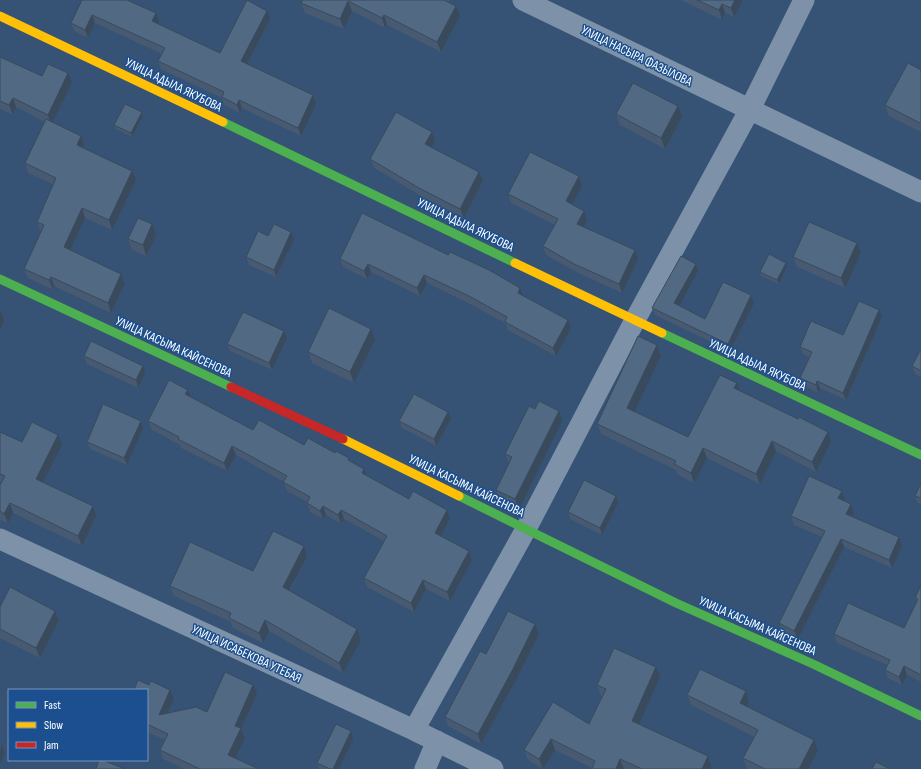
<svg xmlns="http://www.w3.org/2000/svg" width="921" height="769" font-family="'Sofia Sans Condensed',sans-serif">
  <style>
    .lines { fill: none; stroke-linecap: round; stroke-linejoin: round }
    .street { stroke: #7d92a8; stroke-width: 21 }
    .fast { stroke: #4caf50; stroke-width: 9 }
    .slow { stroke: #ffc107; stroke-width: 9 }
    .jam { stroke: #c62828; stroke-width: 9 }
    .wall { fill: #475a72 }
    .shaded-wall { fill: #394a5c }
    .building { fill: #526984; stroke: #394a5c }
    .labels { text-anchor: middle; stroke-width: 3; stroke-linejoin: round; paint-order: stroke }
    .street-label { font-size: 13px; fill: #fff; stroke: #1b4f8f }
  </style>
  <rect width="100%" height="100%" fill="#365274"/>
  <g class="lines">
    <path class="street" d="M523 0 921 192
      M0 539 414 730 493 769
      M414 730 526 529 635 320 750 109 804 0
      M425 769 437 741"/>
    <path class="fast" d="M223 122 515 263
      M0 279 231 387
      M662 333 921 455
      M459 496 676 603 813 664 921 716"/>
    <path class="slow" d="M0 16 223 122
      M515 263 662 333
      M343 439 459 496"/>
    <path class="jam" d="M231 387 343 439"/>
  </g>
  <path class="wall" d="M82 0 159 21 158 24 220 53 270 19 247 64 316 104 301 136 242 108 240 113 224 105 222 98 161 69 158 61 162 54 95 23 88 38 74 31 71 23Z
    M303 0H449V3L456 6 460 16 441 52 387 25 385 28 352 11 344 29 305 13 301 3Z
    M681 0H742V2L734 17 725 13 722 20Z
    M0 57 42 76 72 83 52 122 84 145 83 148 136 180 112 230 85 218 70 250 125 284 111 313 54 286 53 290 28 278 24 269 41 232 37 222 54 185 28 173 25 163 45 122 16 107 13 115 0 109Z
    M921 70V132L889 116 885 105Z
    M142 112 143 116 132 137 116 129 114 125Z
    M616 114 682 117 665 149 620 125Z
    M432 132 435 141 431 147 483 181 464 218 423 197 374 168 370 159Z
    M579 176 582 186 572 204 584 211 587 220 584 227 638 259 622 293 578 273 546 255 543 246 555 225 511 203 508 194Z
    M362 213 571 328 556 356 508 330 505 323 472 305 427 283 420 296 371 272 367 279 343 267 340 259Z
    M152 224 156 235 146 256 132 250 128 239Z
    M294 239 276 277 249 265 246 257Z
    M861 253 845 288 797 267 793 257Z
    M786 263 787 266 779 284 761 276 760 272Z
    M696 264 698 271 679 306 705 319 751 295 754 303 730 351 655 315 652 308Z
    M882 317 846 400 820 388 818 393 803 385 800 378 809 357 803 354 800 347 843 335Z
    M284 331 287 338 272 370 230 351 227 344Z
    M375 340 354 383 312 363 308 352Z
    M921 349V377L915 374 912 366Z
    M84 356 145 373 138 388 87 364Z
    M661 356 634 411 688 437 737 383 740 391 831 442 816 472 776 451 760 484 707 458 694 483 678 475 676 470 601 434 597 424Z
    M190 397 253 430 304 445 335 453 350 460 367 476 409 499 450 519 441 536 469 551 472 560 450 601 426 589 414 612 367 587 364 578 384 541 344 519 341 524 326 515 323 519 310 512 307 503V502L287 491 284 482 236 455 227 471 181 448 180 445 152 430 148 421Z
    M451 419 436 446 402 428 399 421Z
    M141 421 143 428 127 465 90 449 87 442Z
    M562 421 519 510 500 501 496 490 509 463 505 454Z
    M0 432 22 442 62 445 43 482 96 516 82 546 13 513 8 523 0 520V485L1 482H0Z
    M921 483V504L918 503 915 496Z
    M842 491 845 500 844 501 851 504 854 513 852 517 899 537 902 546 892 568 844 547 798 639 782 632 779 623 822 537 794 525 791 516Z
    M618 503 602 535 570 519 568 512Z
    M304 546 307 556 290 591 361 640 343 673 269 631 263 643 233 628 231 622 174 596 170 586 253 571Z
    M921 585V682L907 675 902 685 888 678 885 670 887 665 837 643 834 634 904 628 917 603 915 598Z
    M0 607 55 611 59 621 40 658 0 638Z
    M535 624 539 634 517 678 481 744 448 726 445 717 486 654Z
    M656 667 660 677 639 724 708 756 711 766 710 769H592V768L555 750 543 769 528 760 524 750 589 724 602 696H601L597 685Z
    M149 685 170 690 174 699 167 713 207 712 257 694 241 729 245 738 235 758 259 769H184L163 759 160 750 165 740 147 732V690Z
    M746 691 749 702 747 707 818 751 808 769H747L743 758 754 737 691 705 687 695Z
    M353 739 339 769H319L317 763Z"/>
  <path class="shaded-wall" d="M735 0H742V2L734 17 731 8Z
    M348 1 352 11 344 29 340 19Z
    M722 4 725 13 722 20 719 10Z
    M456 6 460 16 441 52 437 42Z
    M267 11 270 19 244 70 241 61Z
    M156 13 159 21 155 29 152 21Z
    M92 15 95 23 88 38 85 30Z
    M384 15 387 25 385 28 382 18Z
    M68 73 72 83 51 125 48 115Z
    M313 95 316 104 301 136 298 128Z
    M13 98 16 107 13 115 9 105Z
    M239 100 242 108 240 113 237 105Z
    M678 106 682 117 665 149 661 138Z
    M142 112 143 116 132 137 131 133Z
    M432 132 435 141 428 153 425 144Z
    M81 136 84 145 80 154 77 145Z
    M132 171 136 180 112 230 109 220Z
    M479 172 483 181 464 218 460 209Z
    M579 176 582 186 569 210 566 201Z
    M82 208 85 218 67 257 64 247Z
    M584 211 587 220 581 233 577 224Z
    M152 224 156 235 146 256 143 245Z
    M291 232 294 239 276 277 274 270Z
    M857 243 861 253 845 288 841 278Z
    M635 250 638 259 622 293 619 284Z
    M786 263 787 266 779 284 777 280Z
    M368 264 371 272 367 279 364 271Z
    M696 264 698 271 677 310 674 303Z
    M121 274 125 284 111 313 108 303Z
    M424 275 427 283 420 296 417 288Z
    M51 277 54 286 53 290 49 280Z
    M520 288 523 296 518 293Z
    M751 295 754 303 730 351 728 344Z
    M879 310 882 317 846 400 843 393Z
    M1 311 4 321 0 329V313Z
    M568 320 571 328 556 356 553 348Z
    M371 329 375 340 354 383 350 372Z
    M284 331 287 338 272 370 269 363Z
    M657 345 661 356 631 418 627 408Z
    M143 366 145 373 138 388 136 380Z
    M817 381 820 388 818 393 816 385Z
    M737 383 741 394 734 388Z
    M188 390 191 398 185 394Z
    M559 411 562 421 519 510 515 499Z
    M448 412 451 419 436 446 434 439Z
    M141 421 143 428 127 465 124 458Z
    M828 432 831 442 816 472 812 462Z
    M58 435 62 445 40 488 36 479Z
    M772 441 776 451 760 484 756 474Z
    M232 446 236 455 227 471 224 463Z
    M703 448 707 458 694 483 691 473Z
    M364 469 367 477 362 473Z
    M842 491 845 500 842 507 838 498Z
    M616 496 618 503 602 535 600 528Z
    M10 503 13 513 8 523 4 514Z
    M851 504 854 513 849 523 846 514Z
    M93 506 96 516 82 546 78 536Z
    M323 506 326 515 323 519 320 511Z
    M341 510 344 519 341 524 338 515Z
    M447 510 450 519 438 542 435 533Z
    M899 537 902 546 892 568 889 560Z
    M841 539 844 547 798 639 794 631Z
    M304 546 307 556 286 597 283 587Z
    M469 551 472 560 450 601 447 592Z
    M423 580 426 589 414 612 411 603Z
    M55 611 59 621 40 658 36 648Z
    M265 620 269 631 263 643 259 633Z
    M535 624 539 634 517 678 481 744 478 734Z
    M357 629 361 640 343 673 339 663Z
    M904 666 907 675 902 685 899 677Z
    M656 667 660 677 636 731 632 721Z
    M253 685 257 694 241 729 245 738 232 764 228 755 235 726Z
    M170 690 174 699 162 724 159 715Z
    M746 691 749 702 744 713 740 703Z
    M351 731 353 739 339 769H333Z
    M551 739 555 750 543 769 539 759Z
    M814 740 818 751 808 769H799Z
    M2 746 5 754 0 763V751Z
    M708 756 711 766 710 769H702Z
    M620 759 624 769H616Z"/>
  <path class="building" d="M82 0H127L156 13 152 21 220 53 247 0 267 11 241 61 313 95 298 128 239 100 237 105 222 97 224 92 158 61 165 48 92 15 85 30 71 23Z
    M303 0H444L456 6 437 42 384 15 382 18 348 1 340 19 301 3Z
    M697 0H735L731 8 722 4 719 10Z
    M0 57 42 76 48 64 68 73 48 115 13 98 9 105 0 101Z
    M908 63 921 70V122L920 123 885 105Z
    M633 83 678 106 661 138 616 114Z
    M125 104 142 112 131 133 114 125Z
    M396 112 432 132 425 144 479 172 460 209 419 188 370 159Z
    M46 119 81 136 77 145 132 171 109 220 82 208 64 247 121 274 108 303 51 277 49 280 24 269 44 225 37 222 56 178 25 163Z
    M530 152 579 176 566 201 584 211 577 224 635 250 619 284 574 264 543 246 558 219 508 194Z
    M362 213 448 255 450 252 489 270 520 288 518 293 568 320 553 348 505 322 507 317 469 296 424 275 417 288 368 264 364 271 340 259Z
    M138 218 152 224 143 245 128 239Z
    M809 222 857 243 841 278 793 257Z
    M274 224 291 232 274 270 246 257 258 231 268 236Z
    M769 254 786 263 777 280 760 272Z
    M681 256 696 264 674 303 705 319 723 282 751 295 728 344 652 308Z
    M859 301 879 310 843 393 817 381 816 385 800 378 812 352 800 347 811 321 843 335Z
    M329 308 371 329 350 372 308 352Z
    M243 312 284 331 269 363 227 344Z
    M638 336 657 345 627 408 688 437 720 375 737 383 734 388 798 419 799 417 828 432 812 462 772 441 756 474 703 448 691 473 674 464 676 461 597 424Z
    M91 341 143 366 136 380 84 356Z
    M921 349V371L912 366Z
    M169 380 188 390 185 394 253 430 259 420 304 445 308 438 335 453 336 451 349 458 348 460 364 469 362 473 409 499 413 491 447 510 435 533 469 551 447 592 423 580 411 603 364 578 387 536 341 510 338 515 323 506 320 511 307 503 310 497 283 482 287 476 232 446 224 463 178 439 179 437 148 421Z
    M414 394 448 412 434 439 399 421Z
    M539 401 559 411 515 499 496 490 512 457 505 454 529 406 535 409Z
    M103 404 141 421 124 458 87 442Z
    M32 422 58 435 36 479 93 506 78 536 10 503 4 514 0 511V485L5 476 0 474V432L22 442Z
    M809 476 842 491 838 498 851 504 846 514 899 537 889 560 841 539 794 631 779 623 825 531 791 516Z
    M584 480 616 496 600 528 568 512Z
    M921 483V498L915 496Z
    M273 531 304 546 283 587 357 629 339 663 265 620 259 633 229 618 231 613 170 586 190 542 253 571Z
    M921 585V675L904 666 899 677 885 670 890 660 834 634 848 603 904 628 918 599 915 598Z
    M10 587 55 611 36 648 0 629V607Z
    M508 611 535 624 513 669 478 734 445 717 480 651 486 654Z
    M614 648 656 667 632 721 708 756 702 769H642L620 759 616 769H592L595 761 551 739 539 759 524 750 553 702 589 724 606 689 597 685Z
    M700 669 746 691 740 703 814 740 799 769H765L743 758 758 730 687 695Z
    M225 672 253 685 235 726 241 728 228 755 259 769H200L160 750 168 734 147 724V690H134L138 680 149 685 151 681 170 690 159 715 196 707 207 712Z
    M336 724 351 731 333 769H330L317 763Z
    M0 745 2 746 0 751Z
    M99 760H102L125 769H96Z
    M876 762 890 769H872Z"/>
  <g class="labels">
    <g class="street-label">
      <text transform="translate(637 55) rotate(26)" y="5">УЛИЦА НАСЫРА ФАЗЫЛОВА</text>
      <text transform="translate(174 84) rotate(26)" y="5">УЛИЦА АДЫЛА ЯКУБОВА</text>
      <text transform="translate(466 224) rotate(26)" y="5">УЛИЦА АДЫЛА ЯКУБОВА</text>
      <text transform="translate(174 346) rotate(25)" y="5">УЛИЦА КАСЫМА КАЙСЕНОВА</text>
      <text transform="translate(758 364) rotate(25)" y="5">УЛИЦА АДЫЛА ЯКУБОВА</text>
      <text transform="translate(467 485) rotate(26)" y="5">УЛИЦА КАСЫМА КАЙСЕНОВА</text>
      <text transform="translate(758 625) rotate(24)" y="5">УЛИЦА КАСЫМА КАЙСЕНОВА</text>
      <text transform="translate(247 653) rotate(25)" y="5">УЛИЦА ИСАБЕКОВА УТЕБАЯ</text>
    </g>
  </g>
  <rect x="8" y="689" width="140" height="72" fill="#1b4f8f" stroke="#7695bc"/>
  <rect x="16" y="702" width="20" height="6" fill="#4caf50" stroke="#7695bc"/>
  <text x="44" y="709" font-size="12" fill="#ffffff">Fast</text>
  <rect x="16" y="722" width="20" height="6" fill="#ffc107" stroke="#7695bc"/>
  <text x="44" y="729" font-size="12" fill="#ffffff">Slow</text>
  <rect x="16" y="742" width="20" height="6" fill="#c62828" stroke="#7695bc"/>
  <text x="44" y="749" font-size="12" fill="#ffffff">Jam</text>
</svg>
